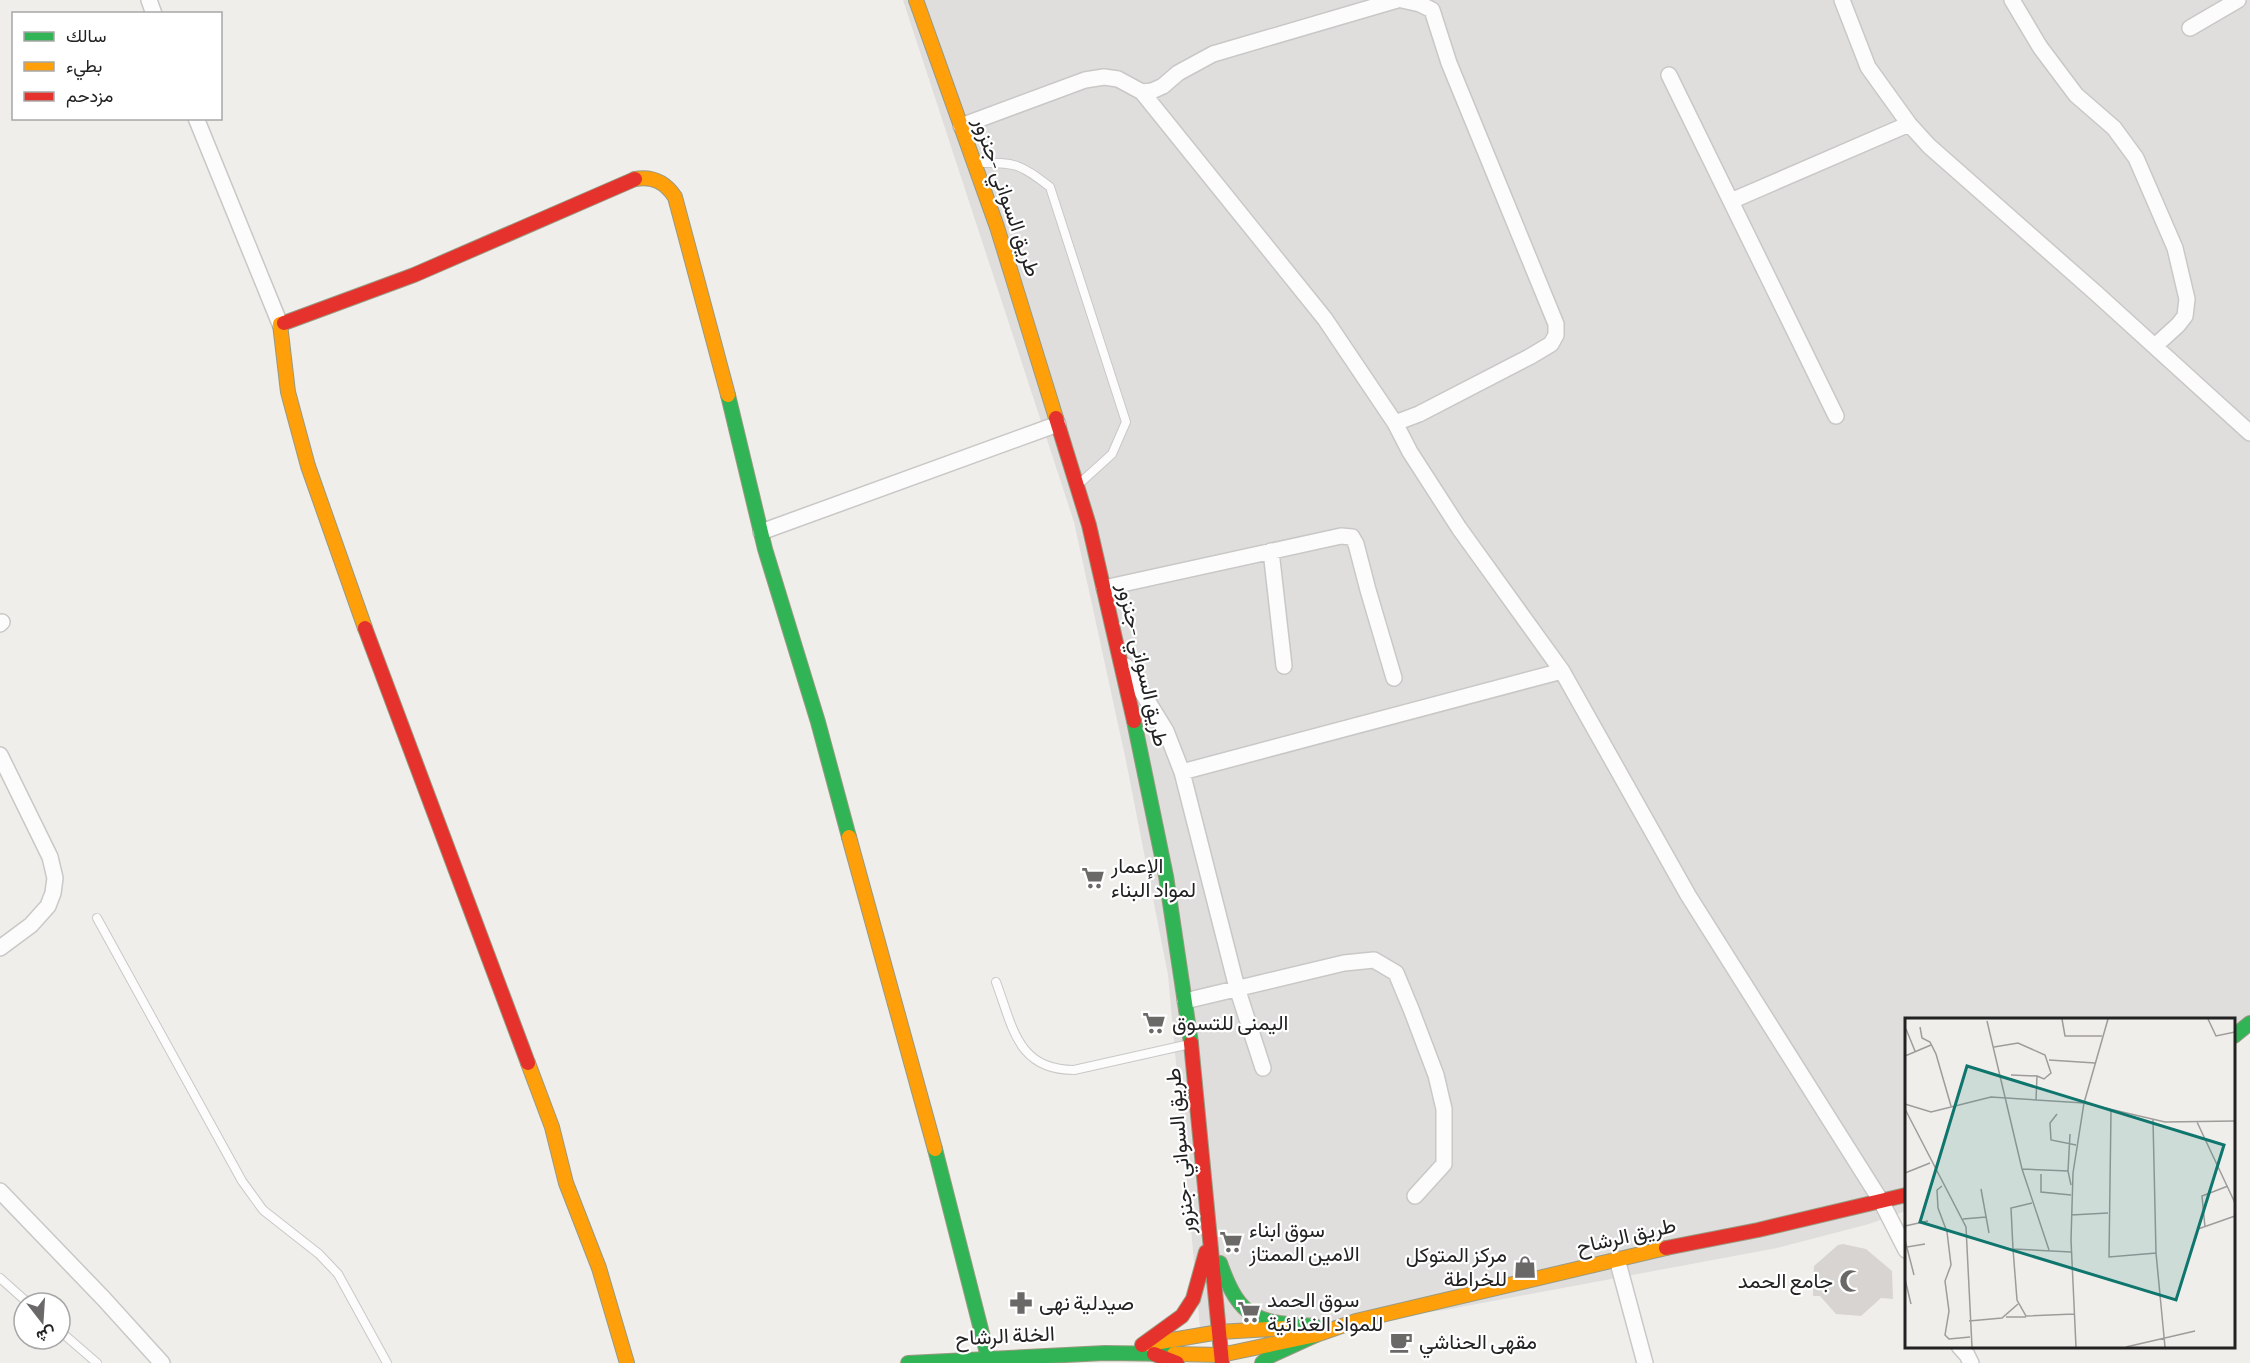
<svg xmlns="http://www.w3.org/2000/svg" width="2250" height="1363" font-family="'Sofia Sans Condensed',Vazirmatn,sans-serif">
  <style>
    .residential { fill: #dfdedc }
    .building { fill: #d7d4d2 }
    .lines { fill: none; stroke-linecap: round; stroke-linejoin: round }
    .lane-casing { stroke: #c9c8c7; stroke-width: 10 }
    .street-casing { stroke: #c9c8c7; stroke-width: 18 }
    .fast-casing { stroke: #999a82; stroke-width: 16 }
    .slow-casing { stroke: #999a82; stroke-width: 16 }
    .jam-casing { stroke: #999a82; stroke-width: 16 }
    .lane { stroke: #fdfcfc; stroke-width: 8 }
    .street { stroke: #fdfcfc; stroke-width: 15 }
    .fast { stroke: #30b455; stroke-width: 14 }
    .slow { stroke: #ff9f0a; stroke-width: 14 }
    .jam { stroke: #e5322d; stroke-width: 14 }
    .labels { text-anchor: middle; stroke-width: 4.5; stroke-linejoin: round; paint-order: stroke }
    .street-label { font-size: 21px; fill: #222; stroke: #fff }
    .poi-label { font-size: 21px; fill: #222; stroke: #fff; text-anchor: start }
    .inset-road { fill: none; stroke: #9e9c9b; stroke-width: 1.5 }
    .view { fill: #0f766e; fill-opacity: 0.15; stroke: #0f766e; stroke-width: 3 }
    .inset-edge { fill: none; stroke: #222; stroke-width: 3 }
  </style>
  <rect width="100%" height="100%" fill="#f0eeeb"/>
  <path class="residential" d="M903 0H2250V1033L2234 1044V1020H1906V1211L1869 1224 1777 1248 1445 1310 1201 1339 1168 975 1126 761 1074 522Z"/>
  <path class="building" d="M1843 1244 1866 1249 1892 1271 1893 1299 1881 1298 1861 1316 1836 1314 1820 1296H1813L1814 1266 1838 1245Z"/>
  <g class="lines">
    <g class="lane-casing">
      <path id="lane" d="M978 163C1016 162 1020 164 1050 187L1126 422 1112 454 1080 483
        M97 918 242 1181 263 1210 319 1254 338 1274 387 1363
        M996 982C1013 1027 1017 1070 1074 1070L1190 1044
        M0 1278 28 1303
        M60 1331 97 1363"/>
    </g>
    <g class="street-casing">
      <path id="street" d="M149 0 154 14
        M1842 0 1868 67 1909 124 1929 146 2097 294 2250 433
        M2012 0 2040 47 2076 95 2114 128 2136 158 2175 248 2187 299 2185 316 2178 325 2155 346
        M2190 28 2238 0
        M1669 75 1836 416
        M1142 92 1325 319 1395 423 1410 452 1459 528 1562 671 1688 895 1881 1201 1906 1250
        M196 118 280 324
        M961 126 1085 80 1104 77 1118 79 1142 92 1152 91 1163 86 1178 73 1213 54 1397 0
        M1731 201 1909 124
        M1395 423 1419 414 1531 356 1551 344 1556 335V324L1449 63 1432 10 1420 4 1402 0
        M761 532 1058 424
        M1271 551 1284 666
        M1104 588 1341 536 1352 537 1356 544 1368 590 1394 678
        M0 624 2 622
        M1126 666 1166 731 1182 772 1562 671
        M0 755 50 857 55 878 53 893 48 906 31 925 0 948
        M1182 772 1237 988 1263 1068
        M1185 1001 1344 963 1374 960 1396 973 1411 1009 1436 1075 1444 1109V1164L1415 1196
        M0 1191 104 1299 162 1363
        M1617 1259 1645 1363
        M1959 1346 1967 1355 1971 1363"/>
    </g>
    <g class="fast-casing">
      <path id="fast" d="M728 395 765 549 818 722 849 837
        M1134 721 1166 876 1191 1043
        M2234 1036 2250 1023
        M935 1149 988 1357
        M1220 1263C1240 1320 1257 1323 1315 1326
        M908 1363 1105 1353 1174 1354
        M1262 1363 1270 1356 1316 1335"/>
    </g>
    <g class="slow-casing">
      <path id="slow" d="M916 0 997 227 1056 418
        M635 179C653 176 665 182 675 197L728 395
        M284 323 280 324 288 392 308 466 365 628
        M849 837 935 1149
        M528 1063 552 1127 566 1183 599 1268 627 1363
        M1148 1344 1219 1332 1287 1328
        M1174 1354 1221 1355 1316 1335 1356 1321 1666 1248"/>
    </g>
    <g class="jam-casing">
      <path id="jam" d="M284 323 414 275 635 179
        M1056 418 1089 525 1134 721
        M365 628 528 1063
        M1191 1043 1222 1363
        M1666 1248 1758 1230 1906 1195
        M1142 1345 1182 1316 1193 1299 1206 1252
        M1154 1354 1177 1363"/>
    </g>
    <use href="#lane" class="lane"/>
    <use href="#street" class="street"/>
    <use href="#fast" class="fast"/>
    <use href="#slow" class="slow"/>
    <use href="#jam" class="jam"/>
  </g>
  <defs>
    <g id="supermarket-bare" transform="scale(1.8)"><path d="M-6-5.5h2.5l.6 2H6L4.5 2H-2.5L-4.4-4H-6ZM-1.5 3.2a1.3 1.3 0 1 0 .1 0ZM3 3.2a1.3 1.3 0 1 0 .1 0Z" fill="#6a6968" stroke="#fff" stroke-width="2.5" paint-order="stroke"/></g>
    <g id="shop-bare" transform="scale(1.8)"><path d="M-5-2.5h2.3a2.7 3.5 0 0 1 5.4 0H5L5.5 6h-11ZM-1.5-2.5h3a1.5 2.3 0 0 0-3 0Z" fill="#6a6968" stroke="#fff" stroke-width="2.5" paint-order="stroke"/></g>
    <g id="mosque-bare" transform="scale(1.8)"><path d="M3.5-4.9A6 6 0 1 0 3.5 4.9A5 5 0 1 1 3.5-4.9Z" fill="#6a6968" stroke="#fff" stroke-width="2.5" paint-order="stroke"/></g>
    <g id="pharmacy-bare" transform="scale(1.8)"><path d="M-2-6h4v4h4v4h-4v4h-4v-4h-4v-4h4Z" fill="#6a6968" stroke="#fff" stroke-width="2.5" paint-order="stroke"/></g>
    <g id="cafe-bare" transform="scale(1.8)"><path d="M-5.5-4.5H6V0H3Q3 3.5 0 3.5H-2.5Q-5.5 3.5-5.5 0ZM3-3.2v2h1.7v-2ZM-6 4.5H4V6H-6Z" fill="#6a6968" stroke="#fff" stroke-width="2.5" paint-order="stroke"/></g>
  </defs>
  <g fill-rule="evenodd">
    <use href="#supermarket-bare" x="1093" y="878"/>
    <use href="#supermarket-bare" x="1154" y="1023"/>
    <use href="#supermarket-bare" x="1231" y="1242"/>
    <use href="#shop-bare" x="1525" y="1267"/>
    <use href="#mosque-bare" x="1851" y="1281"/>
    <use href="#pharmacy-bare" x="1021" y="1303"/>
    <use href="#supermarket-bare" x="1249" y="1312"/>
    <use href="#cafe-bare" x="1401" y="1342"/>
  </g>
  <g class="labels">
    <g class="street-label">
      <text transform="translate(1007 197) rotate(71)" y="7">طريق السواني -جنزور</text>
      <text transform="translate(1143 665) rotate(77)" y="7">طريق السواني -جنزور</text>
      <text transform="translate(1180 1151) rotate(-95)" y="7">طريق السواني -جنزور</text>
      <text transform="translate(1626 1236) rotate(-13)" y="7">طريق الرشاح</text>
      <text transform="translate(1005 1336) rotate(-3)" y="7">الخلة الرشاح</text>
    </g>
    <g class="poi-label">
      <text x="1111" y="873">الإعمار<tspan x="1111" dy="24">لمواد البناء</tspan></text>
      <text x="1172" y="1030">اليمنى للتسوق</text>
      <text x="1249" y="1237">سوق ابناء<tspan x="1249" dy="24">الامين الممتاز</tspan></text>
      <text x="1507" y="1262" text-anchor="end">مركز المتوكل<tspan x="1507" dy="24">للخراطة</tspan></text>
      <text x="1833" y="1288" text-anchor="end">جامع الحمد</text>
      <text x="1267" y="1307">سوق الحمد<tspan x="1267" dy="24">للمواد الغذائية</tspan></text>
      <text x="1039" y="1310">صيدلية نهى</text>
      <text x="1419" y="1349">مقهى الحناشي</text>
    </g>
  </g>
  <g transform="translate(1905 1018)">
    <rect width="330" height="330" fill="#f0eeeb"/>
    <path class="inset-road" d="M157 1 160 18H197M303 1 311 18 330 14M82 3 117 151 144 232M15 9 17 20 25 24 31 36 46 88M1 11 10 33M89 29 113 25 140 37 146 55 139 61 132 58M0 38 26 27M144 42 190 45M106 57 132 58 131 82M0 86 26 94 86 79 179 85 260 104 330 103M0 91 61 209 67 329M206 93 204 239 251 235 248 102M152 96 145 105 146 122 171 127M292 104 330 185M117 151 163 153 166 167M163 153 165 116M0 155 25 145M136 156V174L166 177M37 168 32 172 33 190 42 214 46 247 40 263 44 293 40 317 44 321 65 319M76 171 84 215M127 185 106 190 108 231 166 234M166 197 203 195M58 201 81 199M0 208 23 203M300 209 297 178 323 168M293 211 330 198M0 222 9 257M2 229 20 226M108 231 112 282 121 298 169 296M251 235 260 329M0 261 6 286M101 299H121M64 303 97 300 113 286M171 329 166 222 168 155 179 85 203 1M221 329 290 313"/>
    <path class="view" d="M62 48 319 127 271 282 15 204Z"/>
    <rect width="330" height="330" class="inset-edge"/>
  </g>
  <rect x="12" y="12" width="210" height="108" fill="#ffffff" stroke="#a7a7a7" stroke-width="1.5"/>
  <rect x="24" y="32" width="30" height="9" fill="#30b455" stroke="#a7a7a7" stroke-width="1.5"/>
  <text x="66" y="42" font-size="18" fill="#222222">سالك</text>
  <rect x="24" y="62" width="30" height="9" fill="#ff9f0a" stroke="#a7a7a7" stroke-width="1.5"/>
  <text x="66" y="72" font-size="18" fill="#222222">بطيء</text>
  <rect x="24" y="92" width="30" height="9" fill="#e5322d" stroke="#a7a7a7" stroke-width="1.5"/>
  <text x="66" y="102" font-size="18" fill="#222222">مزدحم</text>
  <g transform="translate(42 1321) rotate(163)"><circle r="28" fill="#ffffff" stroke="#a7a7a7" stroke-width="1.5"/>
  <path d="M0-4.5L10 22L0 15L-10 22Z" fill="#6a6968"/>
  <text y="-9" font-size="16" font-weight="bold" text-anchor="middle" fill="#222222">ش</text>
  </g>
</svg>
